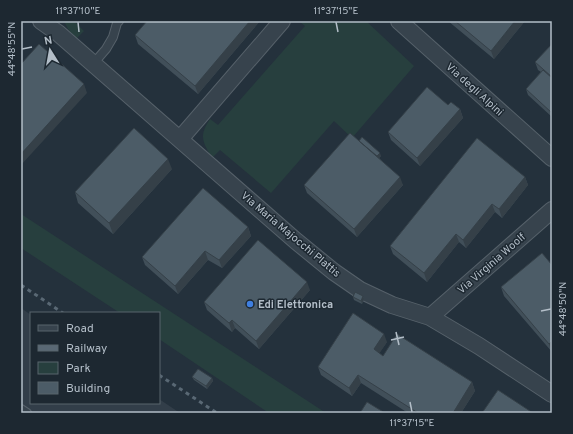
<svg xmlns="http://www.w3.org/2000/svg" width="573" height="434" font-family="Overpass,sans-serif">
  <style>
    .airport { fill: #323e49 }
    .green { fill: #273f3e }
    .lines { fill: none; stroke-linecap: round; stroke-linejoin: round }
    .lane-casing { stroke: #56616a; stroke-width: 10 }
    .street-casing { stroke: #56616a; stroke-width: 18 }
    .lane { stroke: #37434d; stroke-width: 8 }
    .street { stroke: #37434d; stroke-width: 16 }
    .rail { stroke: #596874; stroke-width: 3; stroke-dasharray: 4 4; stroke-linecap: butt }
    .wall { fill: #414f59 }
    .shaded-wall { fill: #354048 }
    .building { fill: #4c5c67; stroke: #354048 }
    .ticks { fill: none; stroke: #b3bec8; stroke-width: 1.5 }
    .shop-dot { fill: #3f7fe0; stroke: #1d2831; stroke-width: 1.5 }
    .labels { text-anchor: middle; stroke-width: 3; stroke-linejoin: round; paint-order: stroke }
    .street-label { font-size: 11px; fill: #b3bec8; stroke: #1d2831 }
    .poi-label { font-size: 11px; font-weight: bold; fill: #b3bec8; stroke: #1d2831; text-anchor: start }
    .neatline { fill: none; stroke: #b3bec8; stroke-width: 1.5 }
    .ticks-label { font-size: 10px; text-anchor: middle; fill: #b3bec8 }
  </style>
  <rect width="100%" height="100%" fill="#24313c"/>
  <path class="airport" d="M21 308 31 315V403H159V399L180 413H21Z"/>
  <path class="green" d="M64 21H74L84 31 76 39 68 29Z
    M299 21H366L414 66 352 138 334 121 271 193 220 150 212 158C202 141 199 136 210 119L218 125 305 26Z
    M21 214 326 413H269L159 339V313H120L21 248Z"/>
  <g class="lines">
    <g class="lane-casing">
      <path id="lane" d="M93 64 106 49 113 37 117 23 119 21
        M21 409 27 413"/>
    </g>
    <g class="street-casing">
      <path id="street" d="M41 21 58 33 296 241 334 272 360 290 377 298 392 305 430 317 479 346 552 394
        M399 21 552 158
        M180 139 282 21
        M430 317 552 210"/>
    </g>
    <use href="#lane" class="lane"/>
    <use href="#street" class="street"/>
    <path class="rail" d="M21 285 63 313
      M159 375 217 413"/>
  </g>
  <path class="wall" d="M260 21 198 94 138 44 135 35Z
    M448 21H525L494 59Z
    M552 44V117L528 95 526 89 541 72 538 70 535 62Z
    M460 109 463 118 420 166 391 140 388 132Z
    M359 141 381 156 379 158 403 185 357 237 307 193 304 185Z
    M172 169 113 234 78 203 75 192Z
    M525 177 528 185 502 218 495 212 466 248 459 242 427 282 393 254 390 246Z
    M248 227 251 236 222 268 208 260 178 294 145 265 142 257Z
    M542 253 552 352 504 296 501 287Z
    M310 290 259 349 235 328 232 332 207 310 204 302Z
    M363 296 364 299 362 304 354 300 353 297Z
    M387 342 379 353 383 356 472 382 475 391 461 413H408L361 383 352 396 321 375 318 367Z
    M192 377 212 378 213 381 207 389 194 380Z"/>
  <path class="shaded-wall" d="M250 21H260L198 94 195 86Z
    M515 21H525L494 59 491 51Z
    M84 84 87 93 21 165V154Z
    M460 109 463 118 420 166 417 158Z
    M380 153 381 156 376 161 375 158Z
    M168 159 172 169 113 234 109 223Z
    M400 177 403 185 357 237 354 229Z
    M525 177 528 185 502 218 499 209Z
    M492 204 495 212 466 248 463 240Z
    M248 227 251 236 222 268 219 260Z
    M456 234 459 242 427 282 424 273Z
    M205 251 208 260 178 294 175 286Z
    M307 282 310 290 259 349 256 341Z
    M363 296 364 299 362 304 361 301Z
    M232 320 235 328 232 332 229 323Z
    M384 334 387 342 377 357 374 349Z
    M552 341V352L549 344Z
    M358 375 361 383 352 396 349 388Z
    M212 378 213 381 207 389 206 386Z
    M472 382 475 391 461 413H453Z"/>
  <path class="building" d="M147 21H250L195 86 135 35Z
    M455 21H515L491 51Z
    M39 44 84 84 21 154V64Z
    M552 44V77L535 62Z
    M543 70 552 78V113L526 89Z
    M427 87 448 105 451 102 460 109 417 158 388 132Z
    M134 128 168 159 109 223 75 192Z
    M350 133 400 177 354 229 304 185Z
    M362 137 380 153 377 156 359 141Z
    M477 138 525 177 499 209 492 204 463 240 456 234 424 273 390 246Z
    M203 188 248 227 219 260 205 251 175 286 142 257Z
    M258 240 307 282 256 341 232 320 229 323 204 302Z
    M542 253 552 265V341L549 344 501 287Z
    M355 292 363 296 361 301 353 297Z
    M353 313 384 334 374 349 383 356 397 334 472 382 453 413H418L358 375 349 388 318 367Z
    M198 369 212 378 206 386 192 377Z
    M498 390 533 413H482Z
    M367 402 385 413H360Z"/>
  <path class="ticks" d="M78 22 79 32M336 22 338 32M22 49 32 47M541 311 551 309M396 332 399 345M391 340 404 337M410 402 412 412"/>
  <circle class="shop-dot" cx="250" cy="304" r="4"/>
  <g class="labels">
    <g class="street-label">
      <text transform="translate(475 89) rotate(42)" y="4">Via degli Alpini</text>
      <text transform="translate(291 234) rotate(40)" y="4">Via Maria Majocchi Plattis</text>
      <text transform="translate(491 263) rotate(-41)" y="4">Via Virginia Woolf</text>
    </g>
    <g class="poi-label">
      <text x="258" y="308">Edi Elettronica</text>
    </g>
  </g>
  <rect width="573" height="434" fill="none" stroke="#1d2831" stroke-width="44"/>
  <rect x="30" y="312" width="130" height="92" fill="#1d2831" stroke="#59646d"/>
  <rect x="38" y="325" width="20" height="6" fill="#37434d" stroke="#59646d"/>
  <text x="66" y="332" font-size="12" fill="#b3bec8">Road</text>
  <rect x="38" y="345" width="20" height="6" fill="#596874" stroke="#59646d"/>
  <text x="66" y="352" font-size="12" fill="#b3bec8">Railway</text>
  <rect x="38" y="362" width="20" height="12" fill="#273f3e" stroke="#59646d"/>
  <text x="66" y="372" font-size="12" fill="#b3bec8">Park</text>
  <rect x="38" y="382" width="20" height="12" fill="#4c5c67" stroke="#59646d"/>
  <text x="66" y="392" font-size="12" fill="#b3bec8">Building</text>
  <g transform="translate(50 50) rotate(349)" stroke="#1d2831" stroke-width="3" paint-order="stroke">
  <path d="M0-3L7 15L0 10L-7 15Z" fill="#b3bec8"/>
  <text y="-6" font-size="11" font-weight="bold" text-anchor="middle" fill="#b3bec8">N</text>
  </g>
  <rect x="22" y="22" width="529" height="390" class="neatline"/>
  <g class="ticks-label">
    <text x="78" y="14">11°37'10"E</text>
    <text x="336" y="14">11°37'15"E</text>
    <text transform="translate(11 49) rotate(-90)" y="4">44°48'55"N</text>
    <text transform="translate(562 309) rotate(-90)" y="4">44°48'50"N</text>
    <text x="412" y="426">11°37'15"E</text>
  </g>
</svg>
